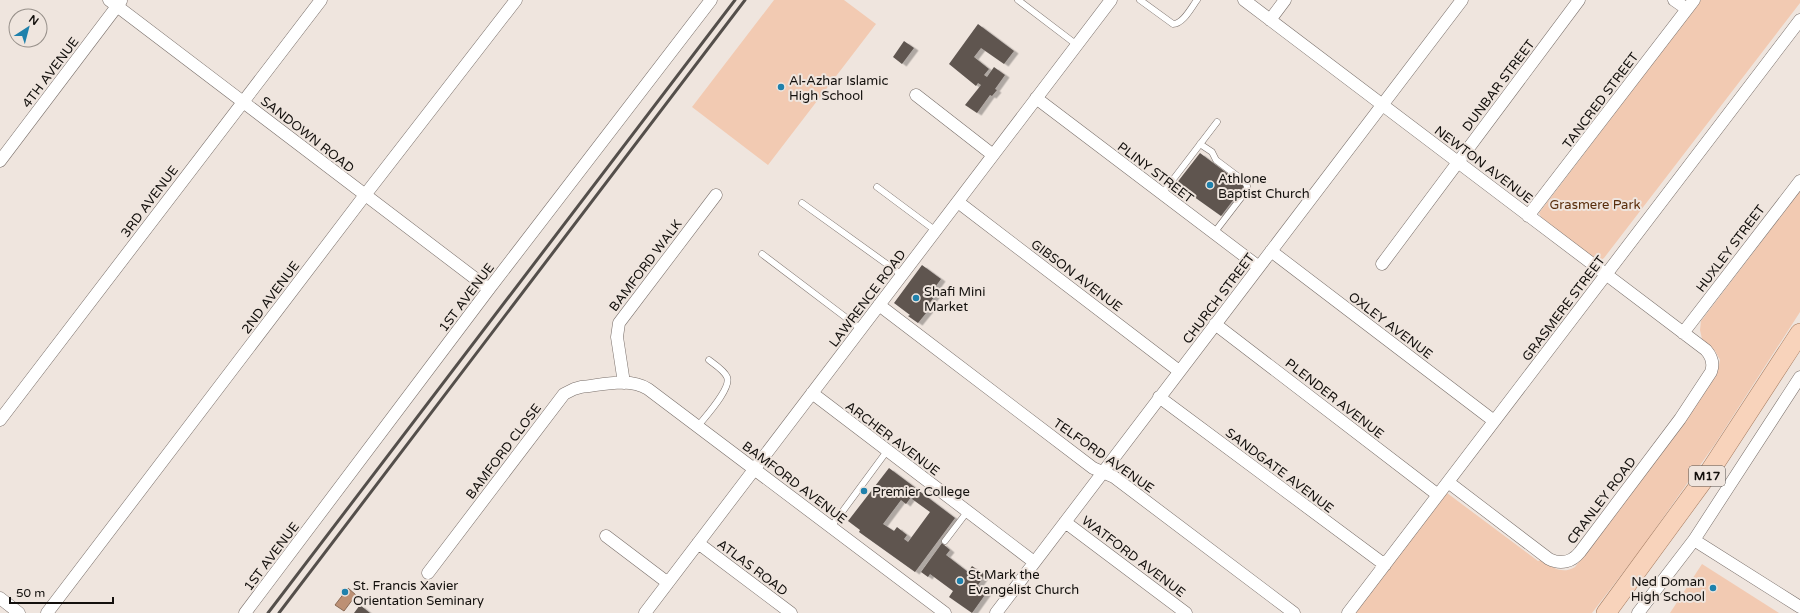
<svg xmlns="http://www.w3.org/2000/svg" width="1800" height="613" font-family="'Varela Round',sans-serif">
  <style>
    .green { fill: #f2cab2 }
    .water { fill: #bd9074; stroke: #8a6a55 }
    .building { fill: #5e5550; filter: url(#shadow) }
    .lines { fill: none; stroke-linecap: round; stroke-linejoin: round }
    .lane-casing { stroke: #796f6a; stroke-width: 7 }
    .street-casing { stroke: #796f6a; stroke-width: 13 }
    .primary-casing { stroke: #a57b60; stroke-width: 20 }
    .lane { stroke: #fff; stroke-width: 6 }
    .street { stroke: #fff; stroke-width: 12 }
    .primary { stroke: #f8d3bb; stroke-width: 19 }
    .rail { stroke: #544f4b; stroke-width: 3 }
    .poi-dot { fill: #1f81ac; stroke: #efe5de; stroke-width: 1.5 }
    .labels { text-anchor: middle; stroke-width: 4; stroke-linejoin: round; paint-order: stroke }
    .shield { fill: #efe5de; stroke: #55504c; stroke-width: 1 }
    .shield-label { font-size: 12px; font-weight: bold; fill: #13100d }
    .street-label { font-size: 13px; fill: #13100d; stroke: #efe5de }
    .poi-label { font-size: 13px; fill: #13100d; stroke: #efe5de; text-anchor: start }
    .park-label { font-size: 13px; fill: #592d0b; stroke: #efe5de }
  </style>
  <defs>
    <filter id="shadow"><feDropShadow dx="4.5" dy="2.5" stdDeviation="0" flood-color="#0004"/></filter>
  </defs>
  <rect width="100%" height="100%" fill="#efe5de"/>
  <path class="green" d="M774 0H844L876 24 768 165 692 107Z
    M1701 0H1800V3L1604 258 1601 260H1596L1541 217 1539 213Z
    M1800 191V312L1715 444 1641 549 1592 613H1355L1447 493 1538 561 1541 560C1552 567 1562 575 1575 567L1685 422 1717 374 1720 360 1715 351 1702 339 1700 330 1701 321Z
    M1702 564 1779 613H1670Z"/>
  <path class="water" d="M348 588 356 595 344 611 335 605Z"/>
  <path class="building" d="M978 24 1014 51 1004 64 981 48 974 57 989 69 984 75 987 77 994 67 1005 75 995 89 997 90 992 96 990 95 977 113 965 105 981 85 978 83 976 86 949 64Z
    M904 41 914 48 902 64 893 57Z
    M1200 153 1244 186 1221 216 1176 184Z
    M922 265 941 279 933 290 937 293 928 305 931 307 918 323 908 316 910 315 894 303Z
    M889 468 917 489 906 504 901 500 883 524 894 531 897 527 907 535 904 539 908 542 930 512 912 499 918 490 955 518 915 572 859 532 860 530 848 521Z
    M942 543 950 550 946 555 968 572 972 566 985 575 978 585 987 592 972 613 949 597 953 591 930 574 928 577 921 572Z
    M360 605 370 613H354Z"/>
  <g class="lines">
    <g class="lane-casing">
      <path id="lane" d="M1018 0 1077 45
        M1140 0 1173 24C1183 24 1191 8 1197 0
        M1200 144 1212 152 1216 160 1244 181 1247 186V190L1214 233
        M877 187 936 231
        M1162 194 1217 122
        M802 203 902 275
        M762 254 861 329
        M698 426C705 417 732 388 727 377 724 370 714 364 709 360
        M831 527 887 451
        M945 541 967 512"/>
    </g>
    <g class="street-casing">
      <path id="street" d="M109 0 489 289
        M1244 0 1706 350C1712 357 1714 364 1711 372L1680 419 1580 552C1572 562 1561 565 1549 559L1448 482
        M1674 0 1687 9
        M1270 20 1285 0
        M916 95 993 155
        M1036 98 1259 267
        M0 161 121 1
        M958 202 1179 371
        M1528 216 1694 0
        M1271 251 1494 421
        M1382 264 1579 0
        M879 305 1093 468 1114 477 1294 613
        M1215 324 1438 495
        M1683 333 1800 181
        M624 383 617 337 619 323 716 195
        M812 393 1034 562
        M1159 397 1385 565
        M0 420 321 0
        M1065 522 1186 613
        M606 536 668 583
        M1694 540 1800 607
        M698 543 791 613
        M428 573 564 394 574 389 581 387C602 385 629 377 648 389L945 613
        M0 598 19 613
        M47 613 365 195 516 0
        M245 613 489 289 711 0
        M645 613 1111 0
        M996 613 1462 0
        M1348 613 1800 20
        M1638 613 1694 540 1800 377"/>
    </g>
    <g class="primary-casing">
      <path id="primary" d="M1606 613 1710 471 1800 333"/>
    </g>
    <use href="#lane" class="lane"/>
    <use href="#street" class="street"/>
    <use href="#primary" class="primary"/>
    <path class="rail" d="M268 613 735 0
      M279 613 745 0"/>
  </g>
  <g class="poi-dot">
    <circle cx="781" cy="87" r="4"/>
    <circle cx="1210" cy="185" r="4"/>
    <circle cx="916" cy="298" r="4"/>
    <circle cx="864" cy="491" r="4"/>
    <circle cx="960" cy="581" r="4"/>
    <circle cx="1713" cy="588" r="4"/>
    <circle cx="345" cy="592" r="4"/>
  </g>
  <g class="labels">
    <rect class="shield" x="1689" y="466" width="36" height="20" rx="3"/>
    <g class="shield-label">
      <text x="1707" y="480">M17</text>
    </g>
    <g class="street-label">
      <text transform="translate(50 72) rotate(-53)" y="5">4TH AVENUE</text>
      <text transform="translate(1498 85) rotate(-53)" y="5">DUNBAR STREET</text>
      <text transform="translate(1600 100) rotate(-53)" y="5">TANCRED STREET</text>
      <text transform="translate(308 134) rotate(38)" y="5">SANDOWN ROAD</text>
      <text transform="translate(1484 164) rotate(37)" y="5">NEWTON AVENUE</text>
      <text transform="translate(1156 172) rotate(37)" y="5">PLINY STREET</text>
      <text transform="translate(149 201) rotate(-53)" y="5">3RD AVENUE</text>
      <text transform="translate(1730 248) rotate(-53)" y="5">HUXLEY STREET</text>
      <text transform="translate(645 265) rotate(-53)" y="5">BAMFORD WALK</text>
      <text transform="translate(1077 275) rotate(37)" y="5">GIBSON AVENUE</text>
      <text transform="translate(270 297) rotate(-53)" y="5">2ND AVENUE</text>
      <text transform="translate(466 297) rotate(-53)" y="5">1ST AVENUE</text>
      <text transform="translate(867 298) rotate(-53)" y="5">LAWRENCE ROAD</text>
      <text transform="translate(1218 298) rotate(-53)" y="5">CHURCH STREET</text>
      <text transform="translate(1563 308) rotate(-53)" y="5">GRASMERE STREET</text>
      <text transform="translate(1391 325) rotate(37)" y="5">OXLEY AVENUE</text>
      <text transform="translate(1335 398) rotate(38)" y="5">PLENDER AVENUE</text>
      <text transform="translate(893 438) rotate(37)" y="5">ARCHER AVENUE</text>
      <text transform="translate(503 451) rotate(-53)" y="5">BAMFORD CLOSE</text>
      <text transform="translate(1104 455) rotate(35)" y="5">TELFORD AVENUE</text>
      <text transform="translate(1280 470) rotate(37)" y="5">SANDGATE AVENUE</text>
      <text transform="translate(795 482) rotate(37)" y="5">BAMFORD AVENUE</text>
      <text transform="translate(1601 500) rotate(-53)" y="5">CRANLEY ROAD</text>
      <text transform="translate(271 556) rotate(-53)" y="5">1ST AVENUE</text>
      <text transform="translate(1134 556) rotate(37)" y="5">WATFORD AVENUE</text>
      <text transform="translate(753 567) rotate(37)" y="5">ATLAS ROAD</text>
    </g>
    <g class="poi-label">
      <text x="789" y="85">Al-Azhar Islamic<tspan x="789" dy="15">High School</tspan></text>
      <text x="1218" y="183">Athlone<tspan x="1218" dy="15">Baptist Church</tspan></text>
      <text x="924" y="296">Shafi Mini<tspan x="924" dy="15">Market</tspan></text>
      <text x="872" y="496">Premier College</text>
      <text x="968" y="579">St Mark the<tspan x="968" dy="15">Evangelist Church</tspan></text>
      <text x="1705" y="586" text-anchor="end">Ned Doman<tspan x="1705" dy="15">High School</tspan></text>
      <text x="353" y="590">St. Francis Xavier<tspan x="353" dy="15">Orientation Seminary</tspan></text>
    </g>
    <g class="park-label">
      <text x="1595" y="209">Grasmere Park</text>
    </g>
  </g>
  <g transform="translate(28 28) rotate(36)"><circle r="19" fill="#efe5de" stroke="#97908a"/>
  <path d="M0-3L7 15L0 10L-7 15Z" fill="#1f81ac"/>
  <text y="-6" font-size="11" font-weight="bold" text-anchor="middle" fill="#13100d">N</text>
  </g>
  <path d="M10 597v6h103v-6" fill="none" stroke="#13100d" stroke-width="2"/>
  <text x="16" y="597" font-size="12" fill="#13100d" stroke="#efe5de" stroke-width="3" paint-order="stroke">50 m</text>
</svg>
